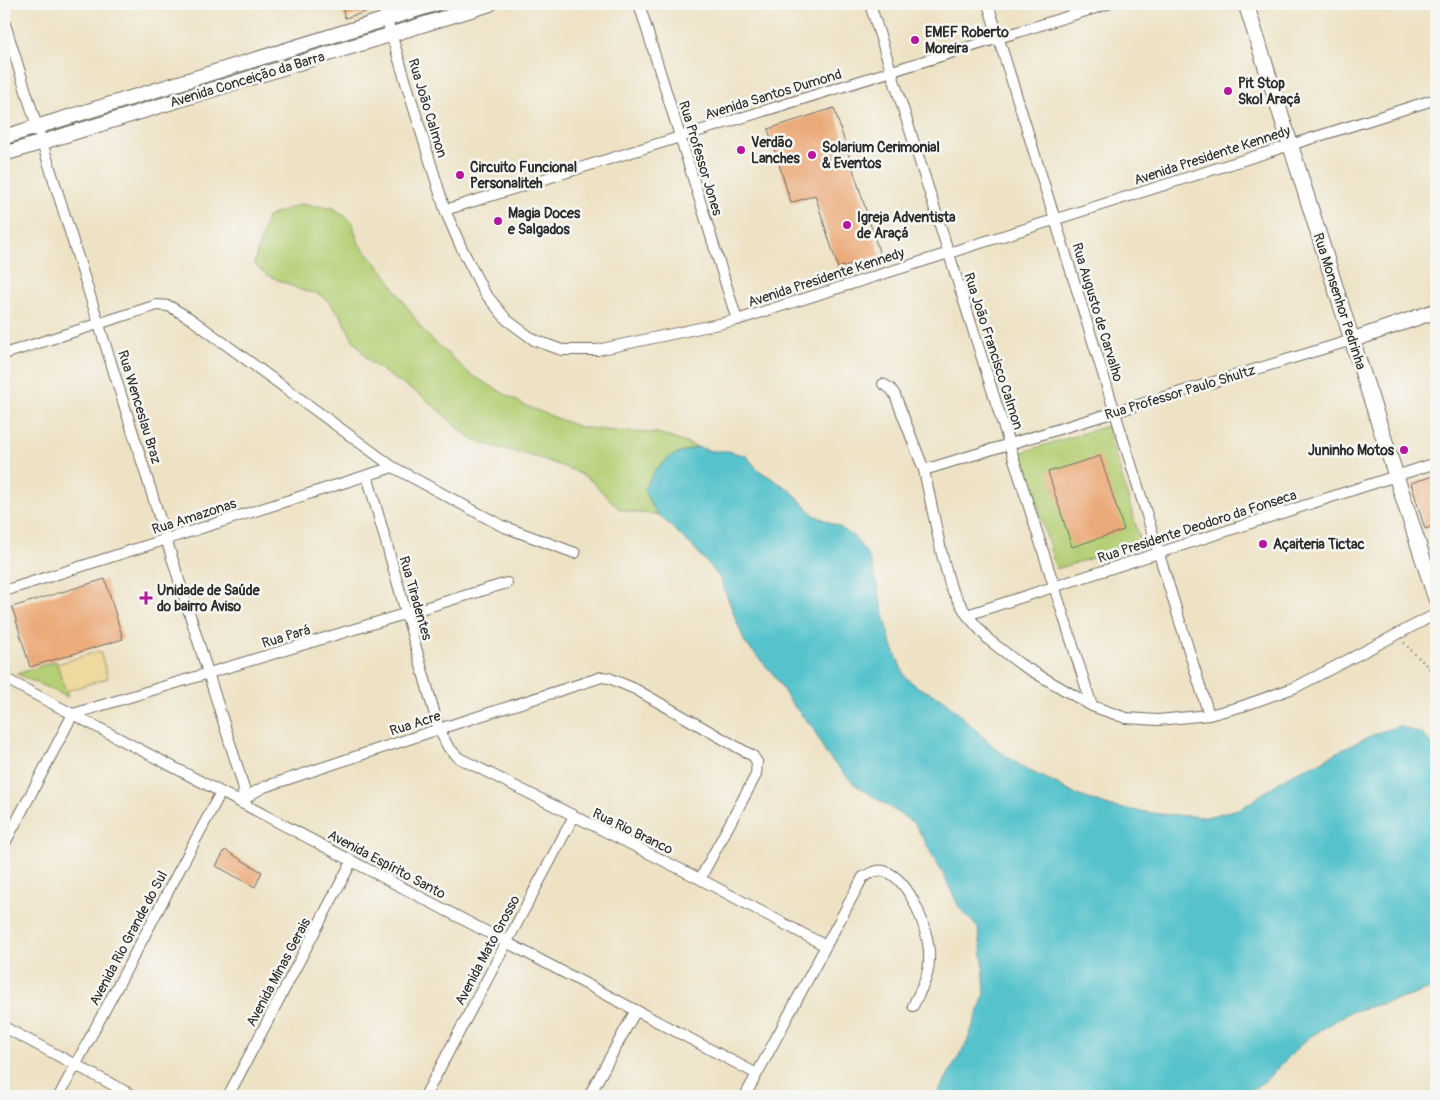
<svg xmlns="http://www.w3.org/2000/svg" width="1440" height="1100" font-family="Pangolin,sans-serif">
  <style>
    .green { fill: #b4cf75; stroke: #707d50 }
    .sand { fill: #eeda9e; stroke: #8c8264 }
    .water { fill: #55c2cc; stroke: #40767c }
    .building { fill: #ebaa79 }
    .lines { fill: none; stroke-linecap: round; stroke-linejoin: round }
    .minor-casing { stroke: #6f6b61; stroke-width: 12 }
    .tertiary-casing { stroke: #6f6b61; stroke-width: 16 }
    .secondary-casing { stroke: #6f6b61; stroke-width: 17 }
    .path { stroke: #6f6b61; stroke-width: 2.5; stroke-dasharray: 1 4; stroke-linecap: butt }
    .minor { stroke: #fff; stroke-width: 10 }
    .tertiary { stroke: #fff; stroke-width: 14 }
    .secondary { stroke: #fff; stroke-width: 15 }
    .poi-dot { fill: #b5179e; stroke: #f6f6f2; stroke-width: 2 }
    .labels { text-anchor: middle; stroke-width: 5; stroke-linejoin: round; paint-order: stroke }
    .poi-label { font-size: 14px; font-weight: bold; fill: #2b2b2b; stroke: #f6f6f2; text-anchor: start }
    .street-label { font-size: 14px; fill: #2b2b2b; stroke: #f6f6f2 }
  </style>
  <rect width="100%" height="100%" fill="#f6f6f2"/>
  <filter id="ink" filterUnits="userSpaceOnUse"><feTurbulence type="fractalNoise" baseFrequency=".02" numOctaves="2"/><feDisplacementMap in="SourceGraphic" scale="10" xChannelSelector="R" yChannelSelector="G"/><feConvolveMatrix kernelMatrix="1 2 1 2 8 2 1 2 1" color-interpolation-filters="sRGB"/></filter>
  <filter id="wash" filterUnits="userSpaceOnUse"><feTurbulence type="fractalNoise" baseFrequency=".0096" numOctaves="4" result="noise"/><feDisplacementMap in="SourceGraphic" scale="20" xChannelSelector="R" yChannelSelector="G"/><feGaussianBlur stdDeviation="1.12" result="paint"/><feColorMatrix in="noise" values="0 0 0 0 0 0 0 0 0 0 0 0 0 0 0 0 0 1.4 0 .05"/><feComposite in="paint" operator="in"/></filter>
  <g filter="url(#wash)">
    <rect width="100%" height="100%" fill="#eee2c5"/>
    <path class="green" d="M300 204 334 208 352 222 359 244 383 271 424 332 470 374 524 405 579 427 625 432 658 433 697 447C666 458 661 460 644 489L651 505 659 515 632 512 619 509 588 478 572 470 543 459 474 441 422 396 391 377 369 361 352 338 341 316 329 302 317 293 303 291 267 275 254 264 267 217Z
      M1107 426 1141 543 1056 569 1022 452Z
      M56 661 68 697 17 674Z"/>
    <path class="sand" d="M100 651 108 678 66 691 57 664Z"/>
    <path class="water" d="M697 447 712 451H728L747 456 757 469 790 490 814 515 838 526 854 537 865 551 872 565 891 643 905 677 919 688 943 699 995 748 1027 770 1054 782 1074 794 1112 807 1160 814 1206 817 1242 808 1288 776 1320 762 1349 746 1377 733 1399 726 1422 734 1436 747V987L1407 997 1350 1012 1308 1038 1265 1081 1243 1096H936L967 1042 985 993 983 961 978 928 959 907 944 876 915 824 853 783 826 754 813 728 792 704 773 674 745 643 720 578 696 550 659 515 651 505 644 489 655 470 671 456Z"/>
    <g id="blocks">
      <path class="building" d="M341 4H375L376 9 345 18Z
        M834 108 880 255 838 268 815 195 791 203 768 129Z
        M1100 456 1124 530 1072 547 1048 472Z
        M1436 475V525L1425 529 1411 483Z
        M105 579 123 639 30 667 12 607Z
        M225 850 262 872 255 887 216 866Z"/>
    </g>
  </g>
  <g filter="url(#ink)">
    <use href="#blocks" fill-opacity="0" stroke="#6f6b61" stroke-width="1"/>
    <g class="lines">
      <g class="minor-casing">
        <path id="minor" d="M382 4 445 210 461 247 484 292 507 320 534 340 562 350H597L737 320 1436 99
          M639 4 737 320
          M870 4 1092 706
          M988 4 1209 715
          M4 21 240 775 244 789 241 803
          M445 210 1108 4
          M4 354 157 305 169 306 191 319 393 467 502 526 575 553
          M883 384 891 389 895 395 924 470 942 555 951 588 967 615 989 640 1020 664 1092 706 1126 718 1158 720 1209 715 1243 706 1296 687 1436 614
          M924 470 1352 340
          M367 475 439 729 448 747 459 758 700 879 826 946
          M4 591 393 467
          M967 615 1436 463
          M4 678 757 1074
          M241 803 253 793 264 787 439 729 602 677 609 678 635 689 753 756 757 762 756 775 700 879
          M4 845 73 714 507 583
          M4 1027 134 1096
          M59 1096 221 792
          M228 1096 352 861
          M425 1096 574 816
          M589 1096 636 1010
          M745 1096 863 877C870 874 877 869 884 871 911 879 931 935 929 960 929 977 920 991 913 1006"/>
      </g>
      <g class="tertiary-casing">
        <path id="tertiary" d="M4 137 435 4
          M4 154 490 4"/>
      </g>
      <g class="secondary-casing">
        <path id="secondary" d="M1246 4 1352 340 1436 599
          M1352 340 1436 311"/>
      </g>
      <path class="path" d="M1404 643 1436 675"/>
      <use href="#minor" class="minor"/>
      <use href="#tertiary" class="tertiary"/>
      <use href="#secondary" class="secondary"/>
    </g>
  </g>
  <g class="poi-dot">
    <circle cx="915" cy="40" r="5"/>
    <circle cx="1228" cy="91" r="5"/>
    <circle cx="741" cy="150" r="5"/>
    <circle cx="812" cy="155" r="5"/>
    <circle cx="460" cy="175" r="5"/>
    <circle cx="498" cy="221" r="5"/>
    <circle cx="847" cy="225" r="5"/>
    <circle cx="1404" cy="450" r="5"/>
    <circle cx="1263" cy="544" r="5"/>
    <path d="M143.5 590.5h5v5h5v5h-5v5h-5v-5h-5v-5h5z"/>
  </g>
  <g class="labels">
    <g class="poi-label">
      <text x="925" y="37">EMEF Roberto<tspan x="925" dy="16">Moreira</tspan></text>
      <text x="1238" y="88">Pit Stop<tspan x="1238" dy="16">Skol Araçá</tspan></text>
      <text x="751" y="147">Verdão<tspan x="751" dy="16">Lanches</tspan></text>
      <text x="822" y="152">Solarium Cerimonial<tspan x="822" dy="16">&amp; Eventos</tspan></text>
      <text x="470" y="172">Circuito Funcional<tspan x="470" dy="16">Personaliteh</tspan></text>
      <text x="508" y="218">Magia Doces<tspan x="508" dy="16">e Salgados</tspan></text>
      <text x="857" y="222">Igreja Adventista<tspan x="857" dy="16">de Araçá</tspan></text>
      <text x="1394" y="455" text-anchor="end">Juninho Motos</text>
      <text x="1273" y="549">Açaiteria Tictac</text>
      <text x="157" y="595">Unidade de Saúde<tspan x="157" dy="16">do bairro Aviso</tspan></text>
    </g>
    <g class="street-label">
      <text transform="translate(247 79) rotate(-17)" y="5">Avenida Conceição da Barra</text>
      <text transform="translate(773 94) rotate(-17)" y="5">Avenida Santos Dumond</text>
      <text transform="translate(428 108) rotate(73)" y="5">Rua João Calmon</text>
      <text transform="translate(1212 155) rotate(-18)" y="5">Avenida Presidente Kennedy</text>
      <text transform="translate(701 158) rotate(73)" y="5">Rua Professor Jones</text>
      <text transform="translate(826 277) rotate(-18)" y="5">Avenida Presidente Kennedy</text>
      <text transform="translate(1340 301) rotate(72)" y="5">Rua Monsenhor Pedrinha</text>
      <text transform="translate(1098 312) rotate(73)" y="5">Rua Augusto de Carvalho</text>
      <text transform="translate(994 351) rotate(72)" y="5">Rua João Francisco Calmon</text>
      <text transform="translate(1180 392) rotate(-17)" y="5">Rua Professor Paulo Shultz</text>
      <text transform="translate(140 407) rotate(73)" y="5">Rua Wenceslau Braz</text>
      <text transform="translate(194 516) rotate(-18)" y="5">Rua Amazonas</text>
      <text transform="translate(1197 526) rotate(-18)" y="5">Rua Presidente Deodoro da Fonseca</text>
      <text transform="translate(416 598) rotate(74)" y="5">Rua Tiradentes</text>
      <text transform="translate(286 636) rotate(-17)" y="5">Rua Pará</text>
      <text transform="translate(415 723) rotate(-18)" y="5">Rua Acre</text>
      <text transform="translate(633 831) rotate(26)" y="5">Rua Rio Branco</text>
      <text transform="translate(387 864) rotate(28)" y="5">Avenida Espírito Santo</text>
      <text transform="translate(128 938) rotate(-62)" y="5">Avenida Rio Grande do Sul</text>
      <text transform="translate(487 950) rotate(-62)" y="5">Avenida Mato Grosso</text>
      <text transform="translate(278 972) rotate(-62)" y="5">Avenida Minas Gerais</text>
    </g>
  </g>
  <rect width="1440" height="1100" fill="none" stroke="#f6f6f2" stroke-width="20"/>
</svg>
